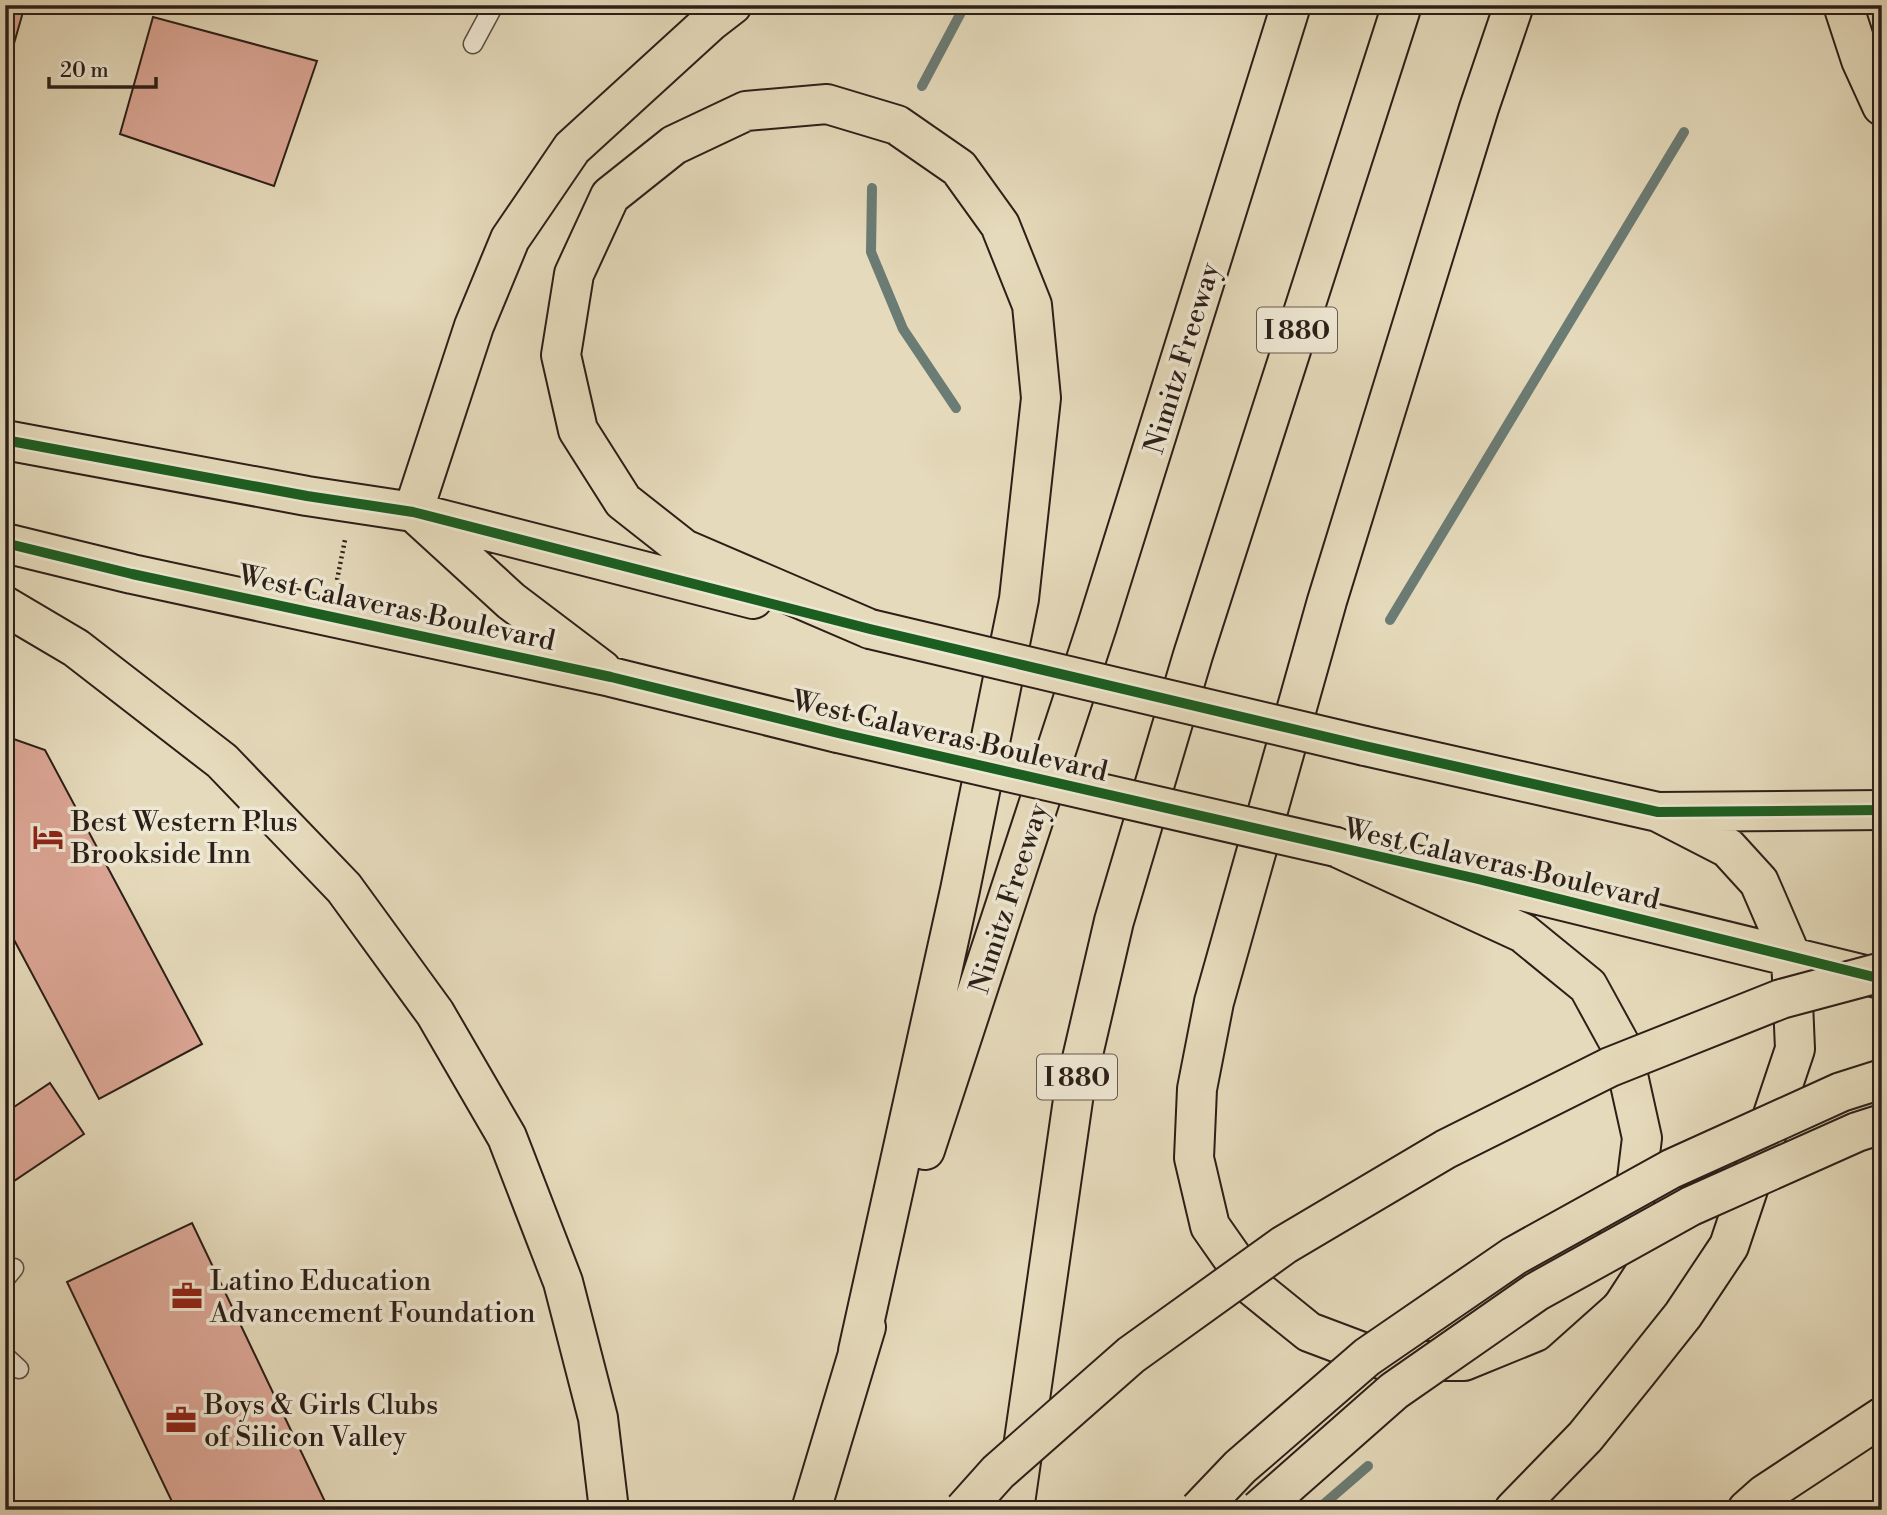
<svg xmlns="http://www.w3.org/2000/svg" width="1887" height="1515" font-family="'Libre Bodoni',serif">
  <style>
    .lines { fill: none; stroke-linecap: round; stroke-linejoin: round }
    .stream { stroke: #6b7c75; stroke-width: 10 }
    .building { fill: #dba695; stroke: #2b1f18; stroke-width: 2 }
    .lane-casing { stroke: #5a4e41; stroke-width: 21 }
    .highway-casing { stroke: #2b1f18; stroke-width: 42 }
    .path { stroke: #2b1f18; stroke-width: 4.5; stroke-dasharray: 2 3.5; stroke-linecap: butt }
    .lane { stroke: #eee7d3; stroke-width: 18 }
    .highway { stroke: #e5dabb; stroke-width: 38 }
    .highway-bridge-casing { stroke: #2b1f18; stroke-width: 42; stroke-linecap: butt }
    .highway-bridge { stroke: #e5dabb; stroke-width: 38 }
    .cycleway-casing { stroke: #eee7d3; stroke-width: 15 }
    .cycleway { stroke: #1b5e20; stroke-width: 10 }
    .labels { text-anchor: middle; stroke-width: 7; stroke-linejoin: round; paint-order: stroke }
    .shield { fill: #eee7d3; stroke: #665b50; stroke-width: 2 }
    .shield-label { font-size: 26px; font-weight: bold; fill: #2b1f18 }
    .street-label { font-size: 28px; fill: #2b1f18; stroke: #eee7d3 }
    .poi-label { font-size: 28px; fill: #2b1f18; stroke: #eee7d3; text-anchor: start }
  </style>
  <rect width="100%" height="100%" fill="#e5dabb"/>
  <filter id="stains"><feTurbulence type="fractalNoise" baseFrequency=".00286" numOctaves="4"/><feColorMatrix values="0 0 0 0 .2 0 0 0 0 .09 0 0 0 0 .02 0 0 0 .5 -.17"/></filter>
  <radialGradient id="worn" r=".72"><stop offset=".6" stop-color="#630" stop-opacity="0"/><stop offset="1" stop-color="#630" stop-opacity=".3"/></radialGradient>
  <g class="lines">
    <path class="stream" d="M922 86 965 5
      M872 188 871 252 903 329 956 408
      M1390 620 1684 132
      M1317 1510 1368 1466"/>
  </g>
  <path class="building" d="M5 5H25L5 75Z
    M153 17 317 61 274 186 120 134Z
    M5 736 45 750 202 1044 99 1099 5 923Z
    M50 1083 84 1134 5 1187V1113Z
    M192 1223 329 1510H176L67 1282Z"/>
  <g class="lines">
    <g class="lane-casing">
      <path id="lane" d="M473 44 494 5
        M5 1279 14 1268
        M5 1356 19 1369"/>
    </g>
    <g class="highway-casing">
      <path id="highway" d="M1843 5 1861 60 1882 106
        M5 440 307 496 413 512 753 599
        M413 512 474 326 510 239 572 148 710 22 732 5
        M417 515 511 601 602 670
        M5 543 132 574 611 677 838 733
        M5 606 76 648 222 761 344 888 435 1013 507 1137 563 1282 598 1418 609 1510
        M1365 746 1658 812 1882 810
        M1336 847 1523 933 1588 986 1622 1048 1642 1138 1632 1219 1591 1282 1535 1332 1464 1361H1386L1309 1332 1252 1286 1210 1226 1194 1158 1197 1089 1214 1002 1327 601 1479 108 1514 5
        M1416 865 1881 979
        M925 1150 1097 626 1291 5
        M858 1351 960 890 1019 599 1041 398 1032 305 1000 225 959 168 897 125 827 104 746 111 674 145 610 196 574 274 561 355 578 430 623 501 684 549 870 629
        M811 1510 866 1327
        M1014 1510 1074 1093 1114 921 1193 655 1402 5
        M1514 1510 1585 1437 1636 1374 1683 1315 1729 1246 1795 1049 1791 956 1759 882 1728 848 1658 812
        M1747 1510 1765 1494 1882 1417"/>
    </g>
    <path class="path" d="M337 580 345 540"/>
    <use href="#lane" class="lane"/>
    <use href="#highway" class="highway"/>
    <g class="highway-bridge-casing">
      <path id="highway-bridge" d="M870 629 1365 746
        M838 733 1336 847
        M964 1510 998 1472 1131 1355 1284 1245 1446 1149 1610 1067 1781 999 1882 972
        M1199 1510 1240 1467 1367 1357 1514 1256 1671 1169 1841 1092 1882 1079
        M1259 1510 1394 1391 1536 1292 1691 1206 1857 1132 1882 1124"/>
    </g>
    <use href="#highway-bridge" class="highway-bridge"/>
    <g class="cycleway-casing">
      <path id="cycleway" d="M5 440 307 496 413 512 870 629 1365 746 1658 812 1882 810
        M5 543 132 574 611 677 838 733 1478 879 1882 979"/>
    </g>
    <use href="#cycleway" class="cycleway"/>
  </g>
  <defs>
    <g id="hotel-bare" transform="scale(2.415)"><path d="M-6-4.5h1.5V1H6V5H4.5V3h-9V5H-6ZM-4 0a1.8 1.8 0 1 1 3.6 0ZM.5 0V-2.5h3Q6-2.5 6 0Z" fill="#8f2418" stroke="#eee7d3" stroke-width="2.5" paint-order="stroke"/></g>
    <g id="office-bare" transform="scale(2.415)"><path d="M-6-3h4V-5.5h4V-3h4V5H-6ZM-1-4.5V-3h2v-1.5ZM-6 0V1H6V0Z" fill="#8f2418" stroke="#eee7d3" stroke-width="2.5" paint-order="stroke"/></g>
  </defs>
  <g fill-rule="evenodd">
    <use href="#hotel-bare" x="48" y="837"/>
    <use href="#office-bare" x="187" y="1296"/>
    <use href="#office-bare" x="181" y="1420"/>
  </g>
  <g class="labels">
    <g class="shield">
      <rect x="1257" y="307.5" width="80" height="45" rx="5"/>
      <rect x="1037" y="1054.5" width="80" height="45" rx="5"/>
    </g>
    <g class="shield-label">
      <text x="1297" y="339">I 880</text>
      <text x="1077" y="1086">I 880</text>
    </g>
    <g class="street-label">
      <text transform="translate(1181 358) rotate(-73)" y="10">Nimitz Freeway</text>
      <text transform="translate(397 607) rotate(12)" y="10">West Calaveras Boulevard</text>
      <text transform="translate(950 735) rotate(13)" y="10">West Calaveras Boulevard</text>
      <text transform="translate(1502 863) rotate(13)" y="10">West Calaveras Boulevard</text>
      <text transform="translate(1008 898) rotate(-72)" y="10">Nimitz Freeway</text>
    </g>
    <g class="poi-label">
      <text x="71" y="831">Best Western Plus<tspan x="71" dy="32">Brookside Inn</tspan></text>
      <text x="210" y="1290">Latino Education<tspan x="210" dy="32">Advancement Foundation</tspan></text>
      <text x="204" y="1414">Boys &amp; Girls Clubs<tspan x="204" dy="32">of Silicon Valley</tspan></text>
    </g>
  </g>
  <rect width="1887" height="1515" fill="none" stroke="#e5dabb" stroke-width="28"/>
  <rect x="7" y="7" width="1873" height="1501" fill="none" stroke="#2b1f18" stroke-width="3.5"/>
  <rect x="14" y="14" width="1859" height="1487" fill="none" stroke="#2b1f18" stroke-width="2"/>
  <path d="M49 77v10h107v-10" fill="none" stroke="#2b1f18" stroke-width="3.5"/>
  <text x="60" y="77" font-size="21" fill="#2b1f18" stroke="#eee7d3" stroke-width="5" paint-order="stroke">20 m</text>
  <rect width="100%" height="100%" filter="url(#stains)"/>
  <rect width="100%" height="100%" fill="url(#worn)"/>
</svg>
